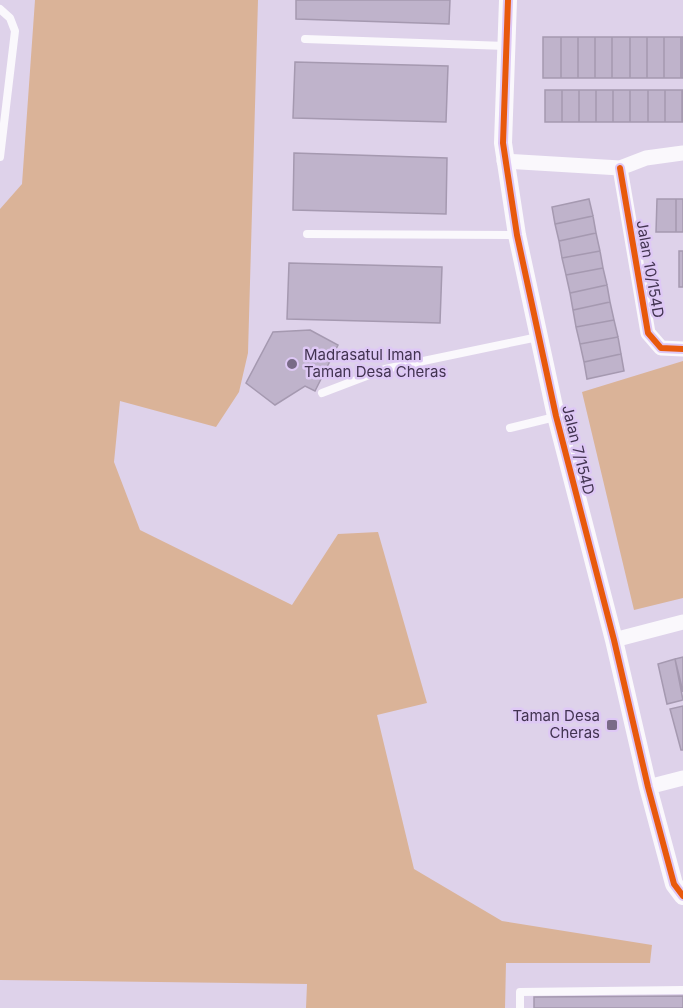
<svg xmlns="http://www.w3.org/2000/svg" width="683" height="1008" font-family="Inter,sans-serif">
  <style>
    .green { fill: #dab398 }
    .building { fill: #bfb3cb; stroke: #a599b0; stroke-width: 1.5 }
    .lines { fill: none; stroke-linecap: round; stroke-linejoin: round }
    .service { stroke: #faf8fc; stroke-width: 8 }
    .minor { stroke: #faf8fc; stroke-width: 15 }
    .tertiary { stroke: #faf8fc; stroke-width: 18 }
    .cycleway-casing { stroke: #dec8f5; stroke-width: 10 }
    .cycleway { stroke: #e8590c; stroke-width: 6 }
    .poi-dot { fill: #796b87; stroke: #dec8f5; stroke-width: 2 }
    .labels { text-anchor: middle; stroke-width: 5; stroke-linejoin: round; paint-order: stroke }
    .street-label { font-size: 15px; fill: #423351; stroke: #dec8f5 }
    .poi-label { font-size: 15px; fill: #423351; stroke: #dec8f5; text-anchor: start }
  </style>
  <rect width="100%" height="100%" fill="#ded2ea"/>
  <path class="green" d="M35 0H258L248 353 239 392 216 427 120 401 114 462 140 530 292 605 338 534 378 532 427 703 377 715 414 869 502 921 652 945 650 963H506L505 1008H306L307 984 0 980V209L22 184Z
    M683 361V598L634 610 582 392Z"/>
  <path class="building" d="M296 0H450L449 24 296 19Z
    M543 37H561V78H543Z
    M561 37H578V78H561Z
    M578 37H595V78H578Z
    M595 37H612V78H595Z
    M612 37H630V78H612Z
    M630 37H647V78H630Z
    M647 37H664V78H647Z
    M664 37H681V78H664Z
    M681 37H683V78H681Z
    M295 62 448 66 446 122 293 118Z
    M545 90H562V122H545Z
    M562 90H579V122H562Z
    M579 90H596V122H579Z
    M596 90H613V122H596Z
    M613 90H630V122H613Z
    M630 90H648V122H630Z
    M648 90H665V122H648Z
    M665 90H682V122H665Z
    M682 90H683V122H682Z
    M294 153 447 158 446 214 293 210Z
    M589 199 593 216 555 224 552 207Z
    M657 199H676V232H656Z
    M676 199H683V232H676Z
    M593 216 596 233 559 241 555 224Z
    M596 233 600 251 562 258 559 241Z
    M600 251 603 268 566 275 562 258Z
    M679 251H683V287H679Z
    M289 263 442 267 440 323 287 319Z
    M603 268 607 285 570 293 566 275Z
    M607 285 610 302 573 310 570 293Z
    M610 302 614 320 576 327 573 310Z
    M614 320 618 337 580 344 576 327Z
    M310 330 338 345 315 391 305 386 275 405 246 383 273 332Z
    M618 337 621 354 584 362 580 344Z
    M621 354 624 371 587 379 584 362Z
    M683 657V692L675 659Z
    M675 659 683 700 667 704 658 664Z
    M683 706V750H681L670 709Z
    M683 996V1008H534V997Z"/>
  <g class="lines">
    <path class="service" d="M0 9 10 18 15 31 0 157
      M305 39 506 46
      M307 234 516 235
      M322 393 385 369 538 337
      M510 428 555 417
      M520 1008V992L683 990"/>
    <path class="minor" d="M504 161 620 168 646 158 683 153
      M620 168 648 333 661 348 683 349
      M614 640 683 622
      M648 787 683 778"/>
    <path class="tertiary" d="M508 0 503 143 517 235 556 416 614 640 648 787 674 884 683 896"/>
    <g class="cycleway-casing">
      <path id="cycleway" d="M508 0 503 143 517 235 556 416 614 640 648 787 674 884 683 896
        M620 168 648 333 661 348 683 349"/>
    </g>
    <use href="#cycleway" class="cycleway"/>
  </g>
  <g class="poi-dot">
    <circle cx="292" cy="364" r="6"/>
    <rect x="606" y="719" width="12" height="12" rx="3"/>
  </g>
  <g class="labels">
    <g class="street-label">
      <text transform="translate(650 269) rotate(80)" y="5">Jalan 10/154D</text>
      <text transform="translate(578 450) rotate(76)" y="5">Jalan 7/154D</text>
    </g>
    <g class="poi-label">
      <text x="304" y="360">Madrasatul Iman<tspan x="304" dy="17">Taman Desa Cheras</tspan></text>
      <text x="600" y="721" text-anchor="end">Taman Desa<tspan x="600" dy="17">Cheras</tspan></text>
    </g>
  </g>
</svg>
